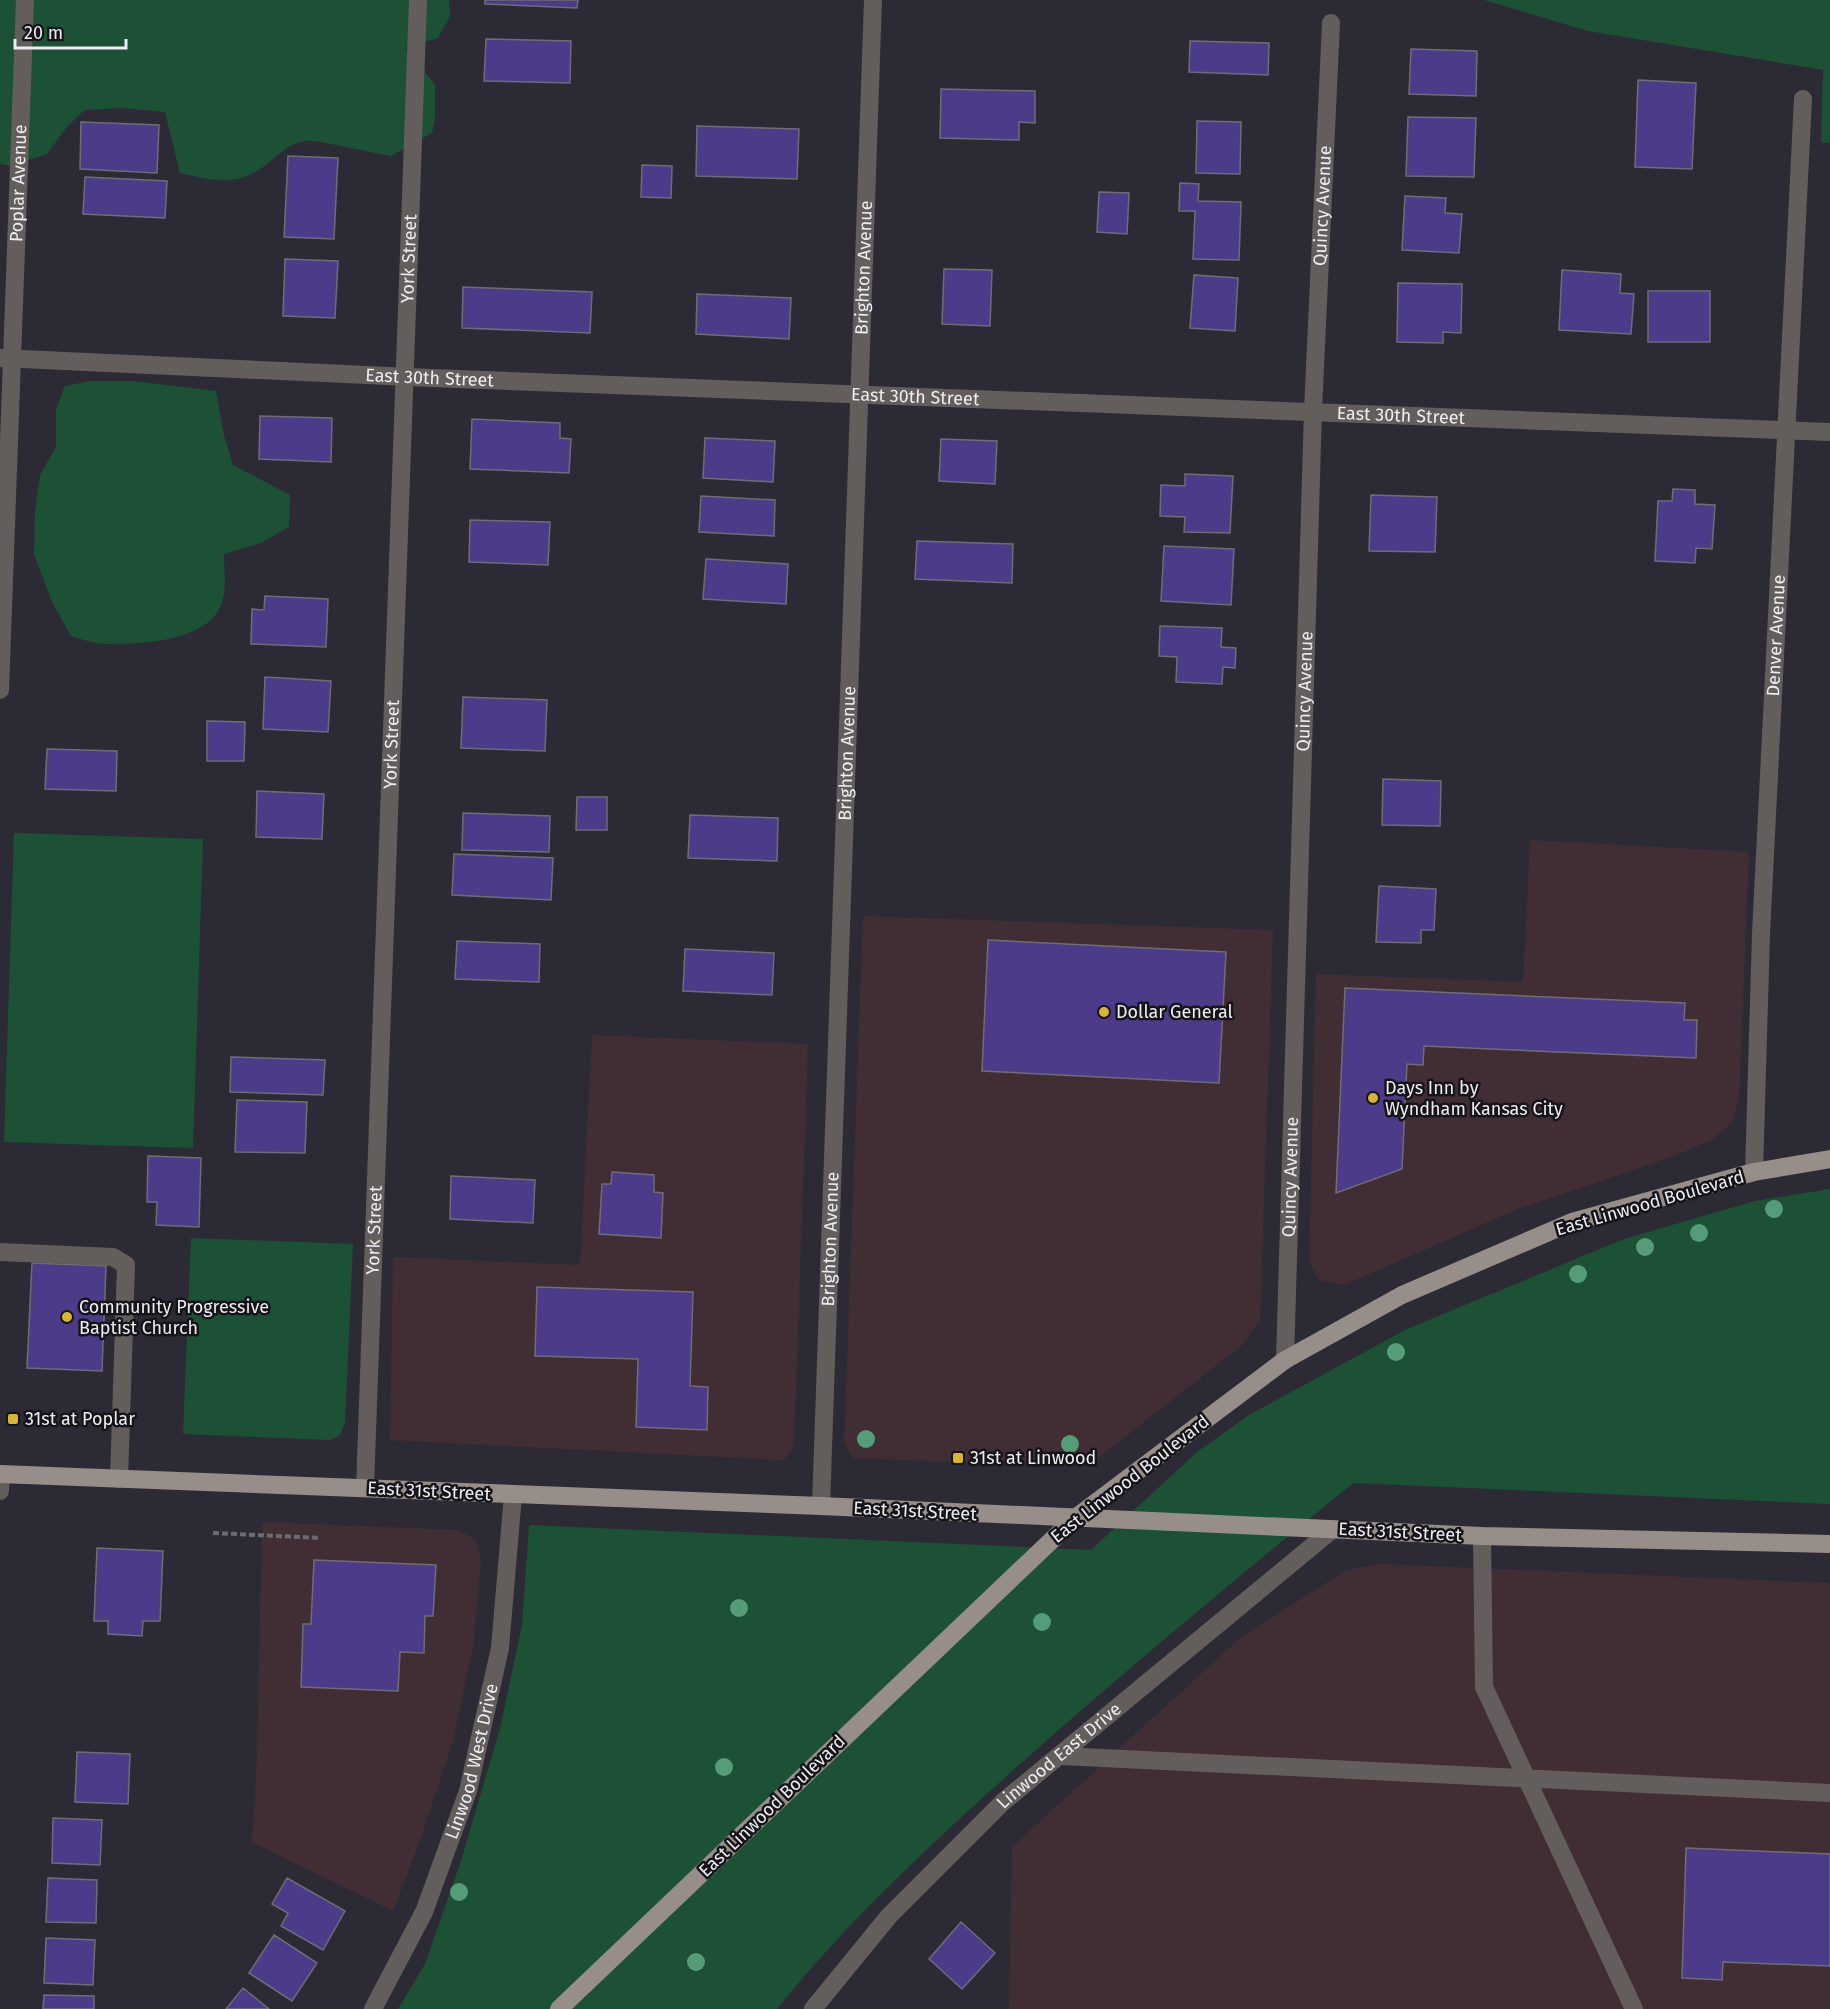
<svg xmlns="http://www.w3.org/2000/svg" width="1830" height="2009" font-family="'Fira Sans',sans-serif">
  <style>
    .commercial { fill: #412e34 }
    .green { fill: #1d5136 }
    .building { fill: #4b3b88; stroke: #6e6d77; stroke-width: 1.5 }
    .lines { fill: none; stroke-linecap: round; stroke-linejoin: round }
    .path { stroke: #6c6b73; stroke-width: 4; stroke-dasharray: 6 3; stroke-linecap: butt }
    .minor { stroke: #635e5b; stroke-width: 18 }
    .major { stroke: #988e89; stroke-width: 18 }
    .tree { fill: #559c79 }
    .poi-dot { fill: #d7b434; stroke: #151419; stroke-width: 2 }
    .labels { text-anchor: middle; stroke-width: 5; stroke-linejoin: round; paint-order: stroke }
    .street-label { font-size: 18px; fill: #edecf2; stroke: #151419 }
    .poi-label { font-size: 18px; fill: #edecf2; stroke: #151419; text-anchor: start }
  </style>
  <rect width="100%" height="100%" fill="#2c2b35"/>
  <path class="commercial" d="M1530 840 1749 852 1739 1097 1732 1122 1713 1139 1677 1155 1518 1209 1344 1285 1319 1280 1309 1262 1316 974 1523 982Z
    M863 916 1273 930 1260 1320 1242 1345 1097 1459 1065 1466 854 1458 844 1443Z
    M592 1035 808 1044 794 1445 784 1460 390 1440 393 1257 580 1265Z
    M262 1522 458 1530 475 1539 481 1560 473 1647 453 1741 420 1841 393 1911 252 1842 257 1760Z
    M1381 1564 1830 1583V2009H1009L1012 1847 1239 1639 1346 1570Z"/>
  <path class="green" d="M0 0H449L450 16 438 38 405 47 435 85V118L432 133 391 156C376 154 315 139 305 141 287 144 277 157 263 167 238 187 209 180 180 173L165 112 122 108 84 110 66 128 47 154 10 166 0 164Z
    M1484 0H1830V143L1821 142 1823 70 1588 31Z
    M90 381H133L216 391 224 436 233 465 290 495 289 527 261 543 224 554C224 572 228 592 219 609 203 642 135 645 103 644 92 643 81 639 71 636L52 602 34 554 35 512 40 475 56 447V409L65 386Z
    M14 833 203 839 193 1148 4 1142Z
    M1830 1189V1504L1353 1483C1237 1578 1122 1673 1010 1773 928 1847 846 1923 777 2009H398L425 1964 460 1864 500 1729 522 1625 529 1525 1091 1550 1197 1452 1249 1415 1407 1329 1624 1239 1755 1201Z
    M191 1238 353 1244 345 1423 340 1435 330 1440 183 1434Z"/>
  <path class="building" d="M485 0H578L577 8 485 4Z
    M486 39 571 41 570 83 484 81Z
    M1190 41 1269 43 1268 75 1189 72Z
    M1411 49 1477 51 1476 96 1409 94Z
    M1638 80 1696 83 1692 169 1635 167Z
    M941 89 1035 91V123L1019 122V140L940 138Z
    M1408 117 1476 118 1474 177 1406 176Z
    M1197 121 1241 122 1240 174 1196 173Z
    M81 122 159 125 157 173 80 169Z
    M697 126 799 129 797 179 696 176Z
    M288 156 338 158 334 239 284 237Z
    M642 165 672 166 671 198 641 197Z
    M85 177 167 181 165 218 83 214Z
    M1180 183 1199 184 1198 201 1241 202 1239 260 1193 259 1195 211H1179Z
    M1099 192 1129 193 1127 234 1097 232Z
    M1405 196 1446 198 1445 213 1462 214 1459 253 1402 250Z
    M285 259 338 261 335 318 283 316Z
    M944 269 992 270 990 326 942 324Z
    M1562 270 1621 274 1620 293 1634 294 1631 334 1559 330Z
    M1194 275 1238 278 1235 331 1190 328Z
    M1398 283 1462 284 1461 333 1443 332V343L1397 342Z
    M463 287 592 292 590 333 462 328Z
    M1648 291H1710V342H1648Z
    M697 294 791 298 789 339 696 334Z
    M260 416 332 418 331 462 259 459Z
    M472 419 560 423V438L571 439 569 473 470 469Z
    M705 438 775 441 773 482 703 478Z
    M941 439 997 441 995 484 939 481Z
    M1185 474 1233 476 1230 533 1184 532 1185 517 1160 516 1161 485 1185 486Z
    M1673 489 1695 490V504L1715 505 1712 549 1696 548 1695 563 1655 561 1658 501H1672Z
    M1371 495 1437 497 1435 552 1369 551Z
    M701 496 775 500 774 536 699 532Z
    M470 520 550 522 548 565 469 562Z
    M917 541 1013 544 1012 583 915 579Z
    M1164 546 1234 549 1231 605 1161 601Z
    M706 559 788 564 786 604 703 599Z
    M265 596 328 599 326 647 251 644 252 609 264 610Z
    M1160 626 1222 628 1221 647 1236 648 1235 668 1223 667 1222 684 1176 682 1177 657 1159 656Z
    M265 677 331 681 328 732 263 729Z
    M463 697 547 700 545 751 461 748Z
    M207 721 245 722 244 761H207Z
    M47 749 117 751 116 791 45 789Z
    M1383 779 1441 781 1440 826 1382 825Z
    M257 791 324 794 322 839 256 837Z
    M577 797H607V830H576Z
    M463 813 550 816 549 852 462 850Z
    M690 815 778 818 777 861 688 858Z
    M454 854 553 858 551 900 452 895Z
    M1379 886 1436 889 1434 930H1421V943L1376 942Z
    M988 940 1226 952 1219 1083 982 1071Z
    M457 941 540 944 539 982 455 979Z
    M685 949 774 953 772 995 683 991Z
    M1345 988 1685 1003 1684 1020H1697L1696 1058 1424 1046 1423 1065 1407 1064 1402 1169 1336 1193Z
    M231 1057 325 1060 323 1095 230 1092Z
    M237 1100 307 1102 305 1153 235 1152Z
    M148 1156 201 1158 199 1227 156 1225 157 1202H147Z
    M612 1172 654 1175V1192L663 1193 661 1238 599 1234 602 1184H611Z
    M451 1176 535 1180 533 1223 450 1219Z
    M32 1263 106 1266 102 1371 27 1368Z
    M537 1287 693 1292 690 1386 708 1387 707 1430 636 1427 638 1359 535 1356Z
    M97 1548 163 1551 160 1621H143L142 1636 108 1634V1621H94Z
    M314 1560 436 1565 433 1616H425L424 1653 400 1652 398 1691 301 1687 303 1624H311Z
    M77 1752 130 1754 128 1804 75 1802Z
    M53 1818 102 1820 100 1865 52 1863Z
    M1686 1848 1830 1854V1966L1723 1962 1722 1980 1682 1978Z
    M48 1878 97 1880 96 1923 46 1922Z
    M287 1878 345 1911 323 1950 281 1926 288 1913 272 1904Z
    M961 1922 995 1953 962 1989 929 1959Z
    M274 1935 317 1963 292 2001 249 1973Z
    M46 1938 95 1940 93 1985 44 1983Z
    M243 1988 269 2009H226Z
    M44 1995 94 1996V2009H43Z"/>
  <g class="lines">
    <path class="path" d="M213 1533 321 1538"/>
    <g class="minor">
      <path id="s1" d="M0 358 431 378 1830 432"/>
      <path id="s2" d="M0 690 25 0"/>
      <path id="s3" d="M1754 1172 1761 934 1803 99"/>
      <path d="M0 1252 113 1257 126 1265 119 1479"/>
      <path id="s4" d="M1285 1360 1313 410 1331 23"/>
      <path id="s5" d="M365 1488 418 0"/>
      <path d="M0 1491 1 1474"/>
      <path id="s6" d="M821 1506 873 0"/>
      <path d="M1482 1536 1484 1687 1634 2009"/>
      <path d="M1061 1756 1830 1793"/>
      <path id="s7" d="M373 2009 424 1912 468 1791 500 1648 513 1495"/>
      <path id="s8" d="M813 2009 889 1916 1003 1802 1333 1529"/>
    </g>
    <path class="major" d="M0 1474 821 1506 1482 1536 1830 1544
      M559 2009 1074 1519 1285 1360 1402 1295 1572 1222 1754 1172 1830 1159"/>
  </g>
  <g class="tree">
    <circle cx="1774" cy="1209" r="9"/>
    <circle cx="1699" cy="1233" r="9"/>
    <circle cx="1645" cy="1247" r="9"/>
    <circle cx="1578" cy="1274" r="9"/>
    <circle cx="1396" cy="1352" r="9"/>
    <circle cx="866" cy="1439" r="9"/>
    <circle cx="1070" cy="1444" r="9"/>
    <circle cx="739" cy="1608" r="9"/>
    <circle cx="1042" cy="1622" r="9"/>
    <circle cx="724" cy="1767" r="9"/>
    <circle cx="459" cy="1892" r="9"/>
    <circle cx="696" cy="1962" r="9"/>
  </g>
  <g class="poi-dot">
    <circle cx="1104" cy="1012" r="6"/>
    <circle cx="1373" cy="1098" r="6"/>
    <circle cx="67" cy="1317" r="6"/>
    <rect x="7" y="1413" width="12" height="12" rx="3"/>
    <rect x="952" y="1452" width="12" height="12" rx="3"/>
  </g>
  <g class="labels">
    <g class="street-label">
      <text dy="6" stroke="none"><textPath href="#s2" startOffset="507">Poplar Avenue</textPath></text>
      <text dy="6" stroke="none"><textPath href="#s4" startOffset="1155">Quincy Avenue</textPath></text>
      <text dy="6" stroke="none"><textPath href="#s5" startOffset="1230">York Street</textPath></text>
      <text dy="6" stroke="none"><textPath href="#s6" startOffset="1239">Brighton Avenue</textPath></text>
      <text dy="6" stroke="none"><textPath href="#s1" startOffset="430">East 30th Street</textPath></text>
      <text dy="6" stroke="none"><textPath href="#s1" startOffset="916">East 30th Street</textPath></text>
      <text dy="6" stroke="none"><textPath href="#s1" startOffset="1402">East 30th Street</textPath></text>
      <text dy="6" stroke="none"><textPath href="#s3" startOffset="537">Denver Avenue</textPath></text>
      <text dy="6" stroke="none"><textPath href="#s4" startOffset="669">Quincy Avenue</textPath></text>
      <text dy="6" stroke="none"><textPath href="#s5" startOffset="744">York Street</textPath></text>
      <text dy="6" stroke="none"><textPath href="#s6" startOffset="753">Brighton Avenue</textPath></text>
      <text dy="6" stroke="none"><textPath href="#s4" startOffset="183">Quincy Avenue</textPath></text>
      <text transform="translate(1650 1203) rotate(-16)" y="6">East Linwood Boulevard</text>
      <text dy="6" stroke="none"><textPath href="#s5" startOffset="258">York Street</textPath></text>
      <text dy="6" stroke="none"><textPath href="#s6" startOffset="267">Brighton Avenue</textPath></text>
      <text transform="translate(1130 1479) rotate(-38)" y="6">East Linwood Boulevard</text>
      <text transform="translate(429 1491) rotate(3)" y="6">East 31st Street</text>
      <text transform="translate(915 1511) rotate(3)" y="6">East 31st Street</text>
      <text transform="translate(1400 1532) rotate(3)" y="6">East 31st Street</text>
      <text dy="6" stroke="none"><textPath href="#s8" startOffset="354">Linwood East Drive</textPath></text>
      <text dy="6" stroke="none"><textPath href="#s7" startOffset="268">Linwood West Drive</textPath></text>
      <text transform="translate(772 1806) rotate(-44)" y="6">East Linwood Boulevard</text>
    </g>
    <g class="poi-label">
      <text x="1116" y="1018">Dollar General</text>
      <text x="1385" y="1094">Days Inn by<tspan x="1385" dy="21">Wyndham Kansas City</tspan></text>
      <text x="79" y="1313">Community Progressive<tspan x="79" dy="21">Baptist Church</tspan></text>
      <text x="25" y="1425">31st at Poplar</text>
      <text x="970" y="1464">31st at Linwood</text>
    </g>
  </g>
  <path d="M15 39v9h111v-9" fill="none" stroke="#edecf2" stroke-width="3"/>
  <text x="24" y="39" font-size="18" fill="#edecf2" stroke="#151419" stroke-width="4.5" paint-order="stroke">20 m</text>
</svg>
